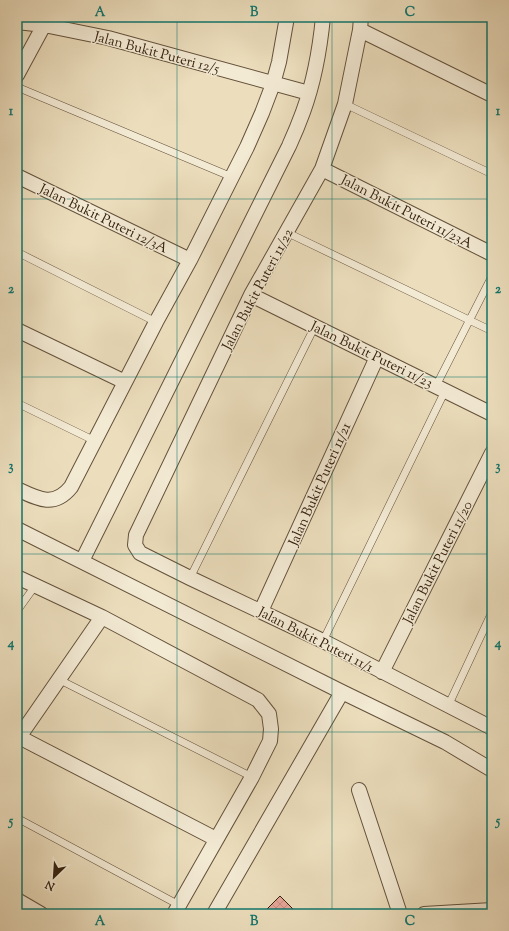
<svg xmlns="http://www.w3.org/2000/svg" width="509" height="931" font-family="'Sorts Mill Goudy',serif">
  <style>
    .building { fill: url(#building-cross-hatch); stroke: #362210 }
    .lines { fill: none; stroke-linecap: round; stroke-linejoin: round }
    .service-casing { stroke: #64513b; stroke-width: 8 }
    .minor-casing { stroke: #64513b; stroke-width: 16 }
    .service { stroke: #f3ead4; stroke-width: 7 }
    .minor { stroke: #f3ead4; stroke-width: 14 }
    .grid { fill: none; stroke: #0f766e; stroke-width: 1; stroke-opacity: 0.55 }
    .labels { text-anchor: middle; stroke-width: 3; stroke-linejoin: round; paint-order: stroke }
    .street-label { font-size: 14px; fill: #362210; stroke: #f3ead4 }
    .neatline { fill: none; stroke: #0f766e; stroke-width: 1.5 }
    .grid-label { font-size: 13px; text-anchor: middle; font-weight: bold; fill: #0f766e }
  </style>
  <defs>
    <pattern id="building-cross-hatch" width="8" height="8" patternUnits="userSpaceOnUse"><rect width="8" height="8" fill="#e7a79a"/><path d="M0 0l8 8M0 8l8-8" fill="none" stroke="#c78f84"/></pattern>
  </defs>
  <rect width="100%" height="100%" fill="#ecdebd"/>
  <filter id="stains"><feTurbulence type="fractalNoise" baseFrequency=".005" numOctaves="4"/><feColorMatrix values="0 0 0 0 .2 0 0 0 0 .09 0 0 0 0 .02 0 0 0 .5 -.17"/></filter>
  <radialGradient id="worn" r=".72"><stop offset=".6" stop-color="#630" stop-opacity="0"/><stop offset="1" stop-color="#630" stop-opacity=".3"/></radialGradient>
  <path class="building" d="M280 896 298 914H273L267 909Z"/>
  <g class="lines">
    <g class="service-casing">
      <path id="service" d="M17 87 232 177
        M345 104 492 174
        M286 232 492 331
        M17 252 156 322
        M436 386 492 276
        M17 403 95 441
        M190 578 315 326
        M17 611 35 586
        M323 641 445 391
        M60 680 252 777
        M449 704 492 612
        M17 818 179 905"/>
    </g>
    <g class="minor-casing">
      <path id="minor" d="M361 17 360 30 345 104 322 169 251 295 136 535 135 545 140 553 190 578 323 641 492 728
        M17 22 44 25 108 38 309 93
        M360 30 492 95
        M17 75 44 25
        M322 169 492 254
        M17 176 190 260
        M251 295 492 414
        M17 330 125 382
        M17 489C38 499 54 508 71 487L156 322 190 260 247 147 262 113 273 84 279 62 287 17
        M17 529 342 692 445 742 492 770
        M82 561 289 146C294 135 299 123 303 112 314 82 320 48 323 17
        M17 577 102 617 258 700 269 714 271 729 270 741 252 777 174 914
        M261 611 377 357
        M382 672 492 453
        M19 737 216 839
        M17 740 102 617
        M359 790 400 914
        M17 900 41 914
        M214 914 342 692
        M424 914 492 910"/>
    </g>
    <use href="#service" class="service"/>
    <use href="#minor" class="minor"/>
  </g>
  <path class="grid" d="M177 17V914M332 17V914M17 199H492M17 377H492M17 554H492M17 732H492"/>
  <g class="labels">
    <g class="street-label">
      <text transform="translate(157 52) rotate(15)" y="5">Jalan Bukit Puteri 12/5</text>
      <text transform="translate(407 211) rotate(27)" y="5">Jalan Bukit Puteri 11/23A</text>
      <text transform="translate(104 218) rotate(26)" y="5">Jalan Bukit Puteri 12/3A</text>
      <text transform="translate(257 289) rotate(-62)" y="5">Jalan Bukit Puteri 11/22</text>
      <text transform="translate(372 354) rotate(26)" y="5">Jalan Bukit Puteri 11/23</text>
      <text transform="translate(319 484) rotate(-66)" y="5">Jalan Bukit Puteri 11/21</text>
      <text transform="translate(437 562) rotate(-63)" y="5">Jalan Bukit Puteri 11/20</text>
      <text transform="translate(316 639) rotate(27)" y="5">Jalan Bukit Puteri 11/1</text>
    </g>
  </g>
  <rect width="509" height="931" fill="none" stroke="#ecdebd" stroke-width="44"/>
  <g transform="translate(54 877) rotate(205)" stroke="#f3ead4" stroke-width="3" paint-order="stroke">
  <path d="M0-3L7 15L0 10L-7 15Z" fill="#362210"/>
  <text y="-6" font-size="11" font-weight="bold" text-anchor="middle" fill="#362210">N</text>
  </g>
  <rect x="22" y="22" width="465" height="887" class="neatline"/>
  <g class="grid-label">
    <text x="100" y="16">A</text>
    <text x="254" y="16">B</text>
    <text x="410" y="16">C</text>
    <text x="11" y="115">1</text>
    <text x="498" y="115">1</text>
    <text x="11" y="293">2</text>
    <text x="498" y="293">2</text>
    <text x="11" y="470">3</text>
    <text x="498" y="470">3</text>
    <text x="11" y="647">4</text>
    <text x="498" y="647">4</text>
    <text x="11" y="825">5</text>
    <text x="498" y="825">5</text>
    <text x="100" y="925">A</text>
    <text x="254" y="925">B</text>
    <text x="410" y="925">C</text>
  </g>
  <rect width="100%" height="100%" filter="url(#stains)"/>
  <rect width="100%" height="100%" fill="url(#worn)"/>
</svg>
